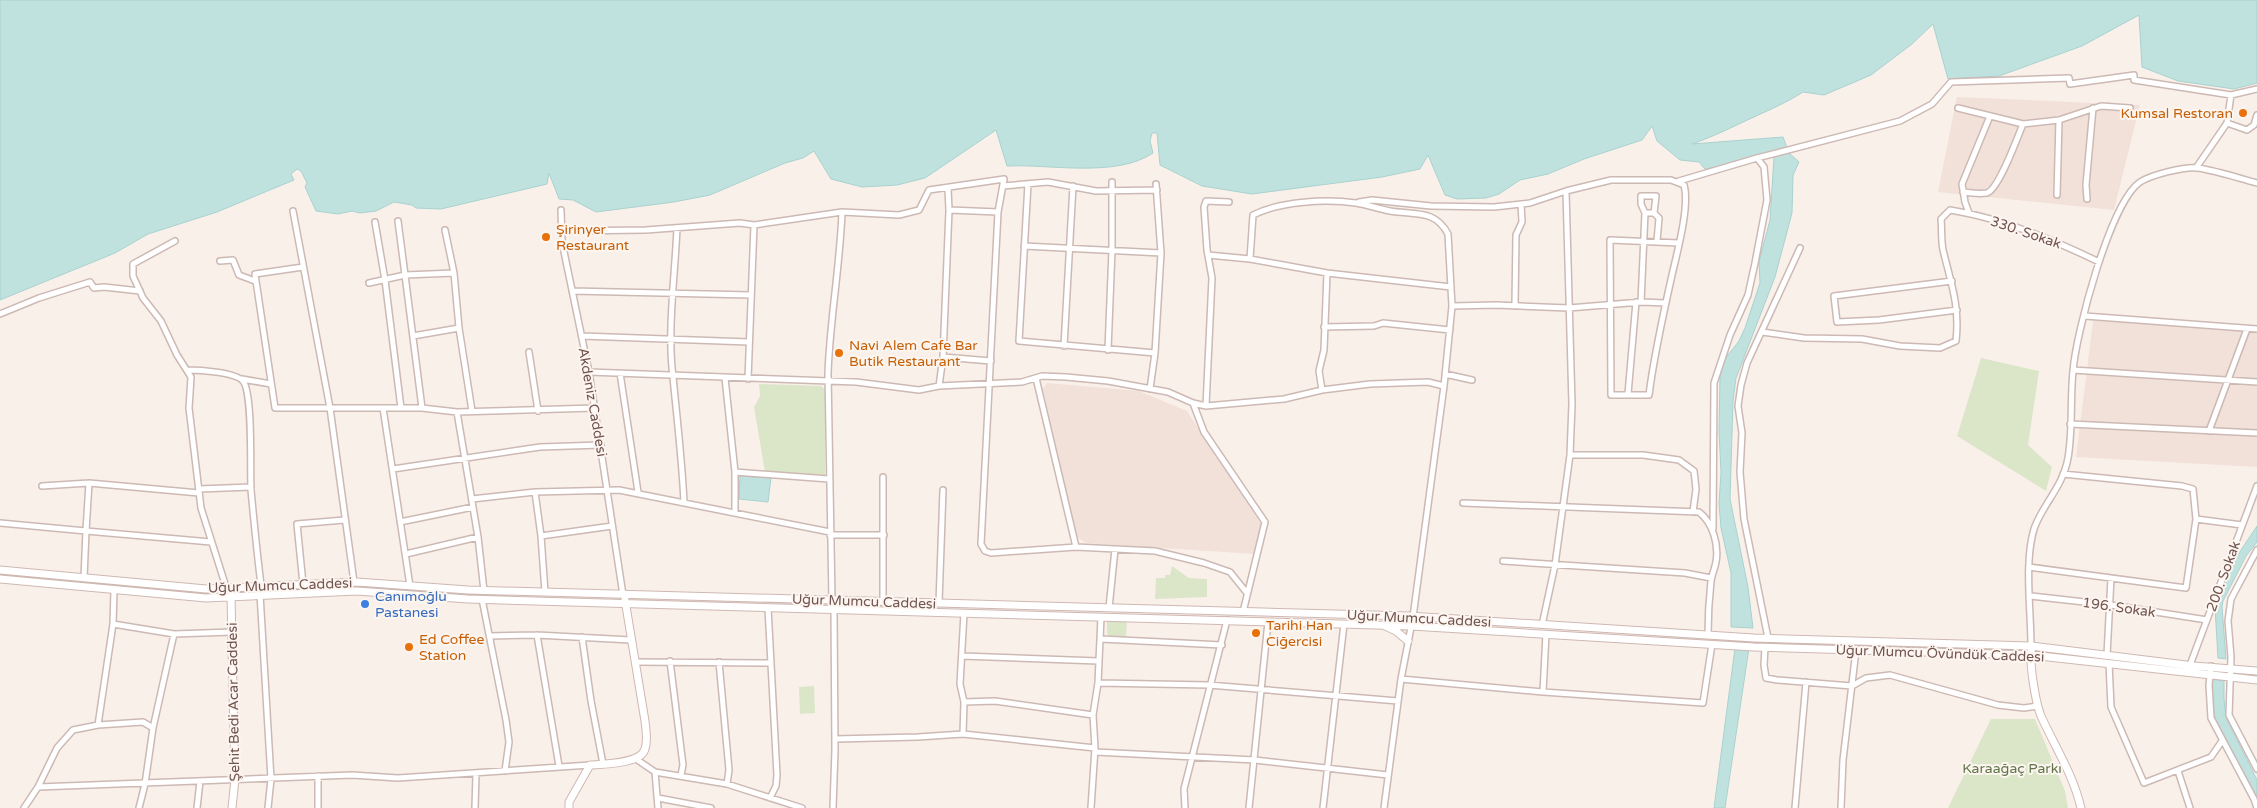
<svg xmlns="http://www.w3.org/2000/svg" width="2257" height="808" font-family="'Varela Round',sans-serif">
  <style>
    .residential { fill: #f1e1d9 }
    .green { fill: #dbe6c9 }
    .water { fill: #c0e2df; stroke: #a8d2cf }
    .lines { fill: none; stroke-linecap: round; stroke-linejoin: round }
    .street-casing { stroke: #cdb9b4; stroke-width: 8 }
    .secondary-casing { stroke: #cfb8b2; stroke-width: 9 }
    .street { stroke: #fff; stroke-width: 5 }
    .secondary { stroke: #fff; stroke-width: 7 }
    .food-dot { fill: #e8710a; stroke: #fdf5f0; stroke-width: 2 }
    .shop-dot { fill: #3f7fe0; stroke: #fdf5f0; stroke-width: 2 }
    .labels { text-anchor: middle; stroke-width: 4; stroke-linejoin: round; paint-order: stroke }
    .food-label { font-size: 14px; fill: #c56008; stroke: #fdf5f0; text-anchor: start }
    .street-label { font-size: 14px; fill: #725550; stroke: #fdf5f0 }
    .shop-label { font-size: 14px; fill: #366cbe; stroke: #fdf5f0; text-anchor: start }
    .park-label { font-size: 14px; fill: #60764a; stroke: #fdf5f0 }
  </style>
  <rect width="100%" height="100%" fill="#faf0ea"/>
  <path class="residential" d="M1957 97 2140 105 2114 210 1938 192Z
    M2093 321 2257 327V467L2076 457Z
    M1047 383 1139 391 1187 411 1261 524 1254 554 1086 543 1077 537 1043 389Z"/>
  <path class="green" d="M1981 358 2039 371 2028 445 2052 467 2046 491 1957 436Z
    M759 384 821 386 825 390V475L765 472 754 407 760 396Z
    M1172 566 1189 578 1207 579V597L1155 599 1156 578H1165V575H1170Z
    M1110 619H1127L1126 638 1110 637 1107 633V621Z
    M814 686 815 713 800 714 799 687Z
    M1991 719H2035L2065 791 2068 808H1948Z"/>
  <path class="water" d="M0 0H2257V83L2234 89 2178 81 2142 67 2139 15 2082 46 1999 76 1948 79 1933 24 1912 44 1871 75 1824 95 1803 92C1786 103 1771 109 1754 117 1732 127 1715 136 1692 144L1783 137 1789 153 1799 162 1793 175 1792 213 1775 277 1736 378 1733 401 1730 499 1748 587 1753 628 1731 627V573L1721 528 1719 504 1721 472 1719 431 1720 377 1724 360 1739 341 1745 328 1760 283 1759 262 1770 220 1774 157 1705 169 1699 162 1680 160 1657 141 1652 126 1642 140 1584 159 1548 174 1520 180 1499 194 1486 198 1457 199 1445 195 1428 155 1420 169 1382 177 1252 194 1202 186 1160 165 1157 133H1152L1150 141 1153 153C1116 178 1050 164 1007 166L996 130 925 178 897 185 862 187 831 179 814 151 803 158 785 163 710 195 674 202 596 212 573 200 559 199 549 173 547 184 441 209 416 208 412 205 394 202 376 211 360 213 352 211 338 214 316 211 305 187 307 183 301 171 297 169 291 174 294 180 217 212 148 234 115 253 0 300Z
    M740 476 771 478 768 502 739 499Z
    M2257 526V542L2246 556 2223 601 2222 607 2226 659 2218 658 2215 607 2216 600 2239 553Z
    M1735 648H1749L1725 808H1714Z
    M2212 679 2224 681V699L2226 718 2257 780V799L2215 718 2213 709Z"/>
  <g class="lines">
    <g class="street-casing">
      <path id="street" d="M1958 108 2023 124 2059 120 2101 106 2130 108
        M2227 123 2247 130 2254 125 2257 115
        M2196 168 2227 123 2231 95
        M1679 181 1757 158 1900 121 1932 104 1951 82 2069 78 2070 84 2134 75V80L2231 95 2257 89
        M1028 184 1019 341 1155 353
        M1003 186 1048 182 1096 191 1157 190
        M1963 192C1970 193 1980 194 1987 193 1999 189 2018 136 2023 124
        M2057 195 2059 120
        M2087 199 2086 185 2093 108
        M1359 202 1372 200 1431 206 1494 207 1530 203 1566 191 1611 180H1671L1684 185C1690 206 1677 253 1672 275 1663 315 1654 355 1649 395H1611L1610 240 1679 243
        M561 210 562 242 589 372 623 595
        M949 210 998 212
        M293 211 330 408 354 582
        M1645 213H1654L1659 218 1657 241
        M1969 213 1965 202 1962 184 1990 116
        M375 222 385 280 401 408
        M754 225 842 212 899 215 919 210 929 190 1004 179 998 212 981 544 985 551 991 553 1076 547
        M677 228C675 275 667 331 673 377 677 419 682 460 684 502
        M445 230 454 273 459 328 472 411
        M562 231 646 230 740 223 754 225 748 379
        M175 241 133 264V276L143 298 161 321 177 355 191 377 189 408 201 508 226 587
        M1024 246 1161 253
        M1208 255 1250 259 1327 273 1451 287
        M1250 259 1253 215C1281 201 1326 199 1356 203 1368 205 1379 209 1390 211 1414 215 1435 209 1448 234L1452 306 1444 386 1413 617 1401 679 1384 808
        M220 261 233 260 239 275 255 281
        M303 267 255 274 275 408H422L457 412 595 408
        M1952 281 1834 296 1837 322 1879 320 1957 310
        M369 283 405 275 398 221
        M572 291 751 295
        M1641 302 1645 213 1641 204V196H1656L1654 213
        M1452 306 1496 305 1569 308 1641 302 1666 303
        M1515 306 1516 235 1522 222 1521 204
        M0 314 39 298 90 282 94 288 104 287 140 291
        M2085 316 2257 329
        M1324 327 1374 326 1383 323 1450 330
        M1762 332 1804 338 1862 339 1900 346 1940 348 1956 341C1960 306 1951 283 1943 250 1941 240 1942 229 1941 219L1950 210C2001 218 2052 239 2099 262
        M413 336 459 328
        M582 336 749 342
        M1064 346 1073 186
        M1108 350 1112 250V182
        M529 352 538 411
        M943 357 991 361
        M187 370C199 370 235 372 243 381 253 393 250 470 251 490 254 522 257 553 261 585
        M2073 370 2257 382
        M589 372 856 382 919 390 939 386 1022 382 1042 376 1066 377 1108 381 1168 392 1193 403 1206 406 1284 399 1322 390 1370 384 1428 382 1444 386
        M620 373 638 492
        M1445 374 1472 380
        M725 378 735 472V513
        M1036 378 1076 547 1155 551 1204 563 1230 572 1247 593
        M242 379 271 384
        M939 386 943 357 949 210 948 189
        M1150 389 1155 353 1161 253 1156 184
        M1322 390 1319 371 1324 350 1327 273
        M1628 394 1636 302
        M1193 403 1204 432 1265 522 1243 612
        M1206 406 1212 278 1207 250 1204 207 1206 201 1229 202
        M383 408 410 586
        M422 408 405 275 454 273
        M457 412 478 537 484 591
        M2070 424 2257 433
        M2209 431 2247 329
        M1570 455H1643L1679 460 1694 471 1696 489 1693 512
        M393 469 540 447 601 445
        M735 472 829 479
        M883 477V602
        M42 486 89 483
        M199 489 251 487
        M199 493 89 483 86 531 211 542
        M472 499 535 492
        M1463 503 1699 512C1713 523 1719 545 1716 562 1715 568 1712 574 1711 581 1709 599 1708 617 1708 635
        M2196 519 2242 525
        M400 522 473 507
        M0 523 86 531 84 578
        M1713 529 1714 383 1730 335 1748 295 1755 263 1767 200 1764 167 1757 158
        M830 535H884
        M541 536 612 526
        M2257 550 2231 599 2228 621 2231 657 2229 715 2257 769
        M406 554 478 537
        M1503 561 1685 573 1711 578
        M2029 567 2186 588 2196 519 2193 489 2182 486 2063 474
        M303 584 297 524 344 520
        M114 590 113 624 98 725 143 722 153 728 145 784 139 808
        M545 592 541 536 535 492 619 490 830 532
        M260 594 271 779 268 808
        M2031 596 2111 605 2207 620
        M482 599 506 720 509 742 505 771
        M832 600 828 373C830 319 840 266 842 212
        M939 603 943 490
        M768 608 777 775 776 786 770 798
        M1109 608 1115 549
        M964 613 960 684 964 702 995 701 1093 715
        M113 624 174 634 232 632
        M1542 625 1555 565 1570 455 1572 404 1566 191
        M537 635 559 766
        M490 636 537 635 631 640
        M582 637 591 701 603 764
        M1768 638 1744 519 1740 472 1742 433 1738 406 1741 385 1747 363 1800 248
        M1101 639 1222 645
        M2031 646C2031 611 2024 562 2034 529 2042 505 2063 487 2068 458 2073 430 2070 400 2073 371 2076 333 2110 203 2140 182 2151 175 2185 166 2198 168 2218 171 2238 178 2257 183
        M1765 647 1764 665 1766 678 1777 680 1852 686 1866 678 1890 675 1998 705 2024 708 2038 706
        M2107 655 2111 578
        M962 656 1098 661
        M670 661 683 765 681 775
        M635 662 771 663
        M719 662 729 770 727 784
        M2109 663 2111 707 2144 783 2211 757 2222 741
        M2190 665 2257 486
        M2211 666 2209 685 2211 718 2254 799 2257 808
        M1401 679 1543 692 1703 703 1712 644
        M1098 683 1209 685 1398 701
        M1543 692 1546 634
        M153 728 174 634
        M963 734 1095 748
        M835 739 918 737 963 734 964 702
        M1095 752 1255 760 1388 775
        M636 759 655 772 658 808
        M2178 771 2190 808
        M655 772 727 784 802 808
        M318 776V808
        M38 787 57 748 73 730 98 725
        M658 798 711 808
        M24 808 38 787 352 775 398 778 590 765
        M197 808 200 781
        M475 808 476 774
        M833 808 835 750 834 610
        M1091 808 1095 748 1093 715 1098 683 1101 617
        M1185 808 1184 789 1227 620
        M1249 808 1268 622
        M1323 808 1344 624
        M1795 808 1806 682
        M1841 808 1843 760 1856 650"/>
    </g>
    <g class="secondary-casing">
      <path id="secondary" d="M0 570 206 589 357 582 468 590 1409 616 1754 638 2031 646 2194 666 2257 671
        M0 579 206 598 357 591 468 599 1411 626 1754 647 2031 655 2257 680
        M231 596 235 779 232 808
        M1385 626 1396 631 1408 641
        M2031 651C2030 666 2035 701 2041 716 2055 747 2073 774 2081 808
        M569 808V802L590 765C604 764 641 764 645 749 648 740 646 730 645 721L625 600"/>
    </g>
    <use href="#street" class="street"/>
    <use href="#secondary" class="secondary"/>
  </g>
  <g class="food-dot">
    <circle cx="2243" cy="113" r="5"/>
    <circle cx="546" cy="237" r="5"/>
    <circle cx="839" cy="353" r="5"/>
    <circle cx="1256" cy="633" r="5"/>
    <circle cx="409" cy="647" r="5"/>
  </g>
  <circle class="shop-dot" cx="365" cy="604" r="5"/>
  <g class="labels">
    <g class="food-label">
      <text x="2233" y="118" text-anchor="end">Kumsal Restoran</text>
      <text x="556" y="234">Şirinyer<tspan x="556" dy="16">Restaurant</tspan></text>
      <text x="849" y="350">Navi Alem Cafe Bar<tspan x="849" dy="16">Butik Restaurant</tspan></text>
      <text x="1266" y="630">Tarihi Han<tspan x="1266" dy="16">Ciğercisi</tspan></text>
      <text x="419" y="644">Ed Coffee<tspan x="419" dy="16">Station</tspan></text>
    </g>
    <g class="street-label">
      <text transform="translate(2026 232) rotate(19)" y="5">330. Sokak</text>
      <text transform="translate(593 402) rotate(80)" y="5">Akdeniz Caddesi</text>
      <text transform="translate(2223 576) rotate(-70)" y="5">200. Sokak</text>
      <text transform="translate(280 585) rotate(-2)" y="5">Uğur Mumcu Caddesi</text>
      <text transform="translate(864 601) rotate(2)" y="5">Uğur Mumcu Caddesi</text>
      <text transform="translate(2119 607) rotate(8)" y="5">196. Sokak</text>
      <text transform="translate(1419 618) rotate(3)" y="5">Uğur Mumcu Caddesi</text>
      <text transform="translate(1940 653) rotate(2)" y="5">Uğur Mumcu Övündük Caddesi</text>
      <text transform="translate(233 702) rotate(-91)" y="5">Şehit Bedi Acar Caddesi</text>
    </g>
    <g class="shop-label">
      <text x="375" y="601">Canımoğlu<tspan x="375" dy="16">Pastanesi</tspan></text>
    </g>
    <g class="park-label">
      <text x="2012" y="773">Karaağaç Parkı</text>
    </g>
  </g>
</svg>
